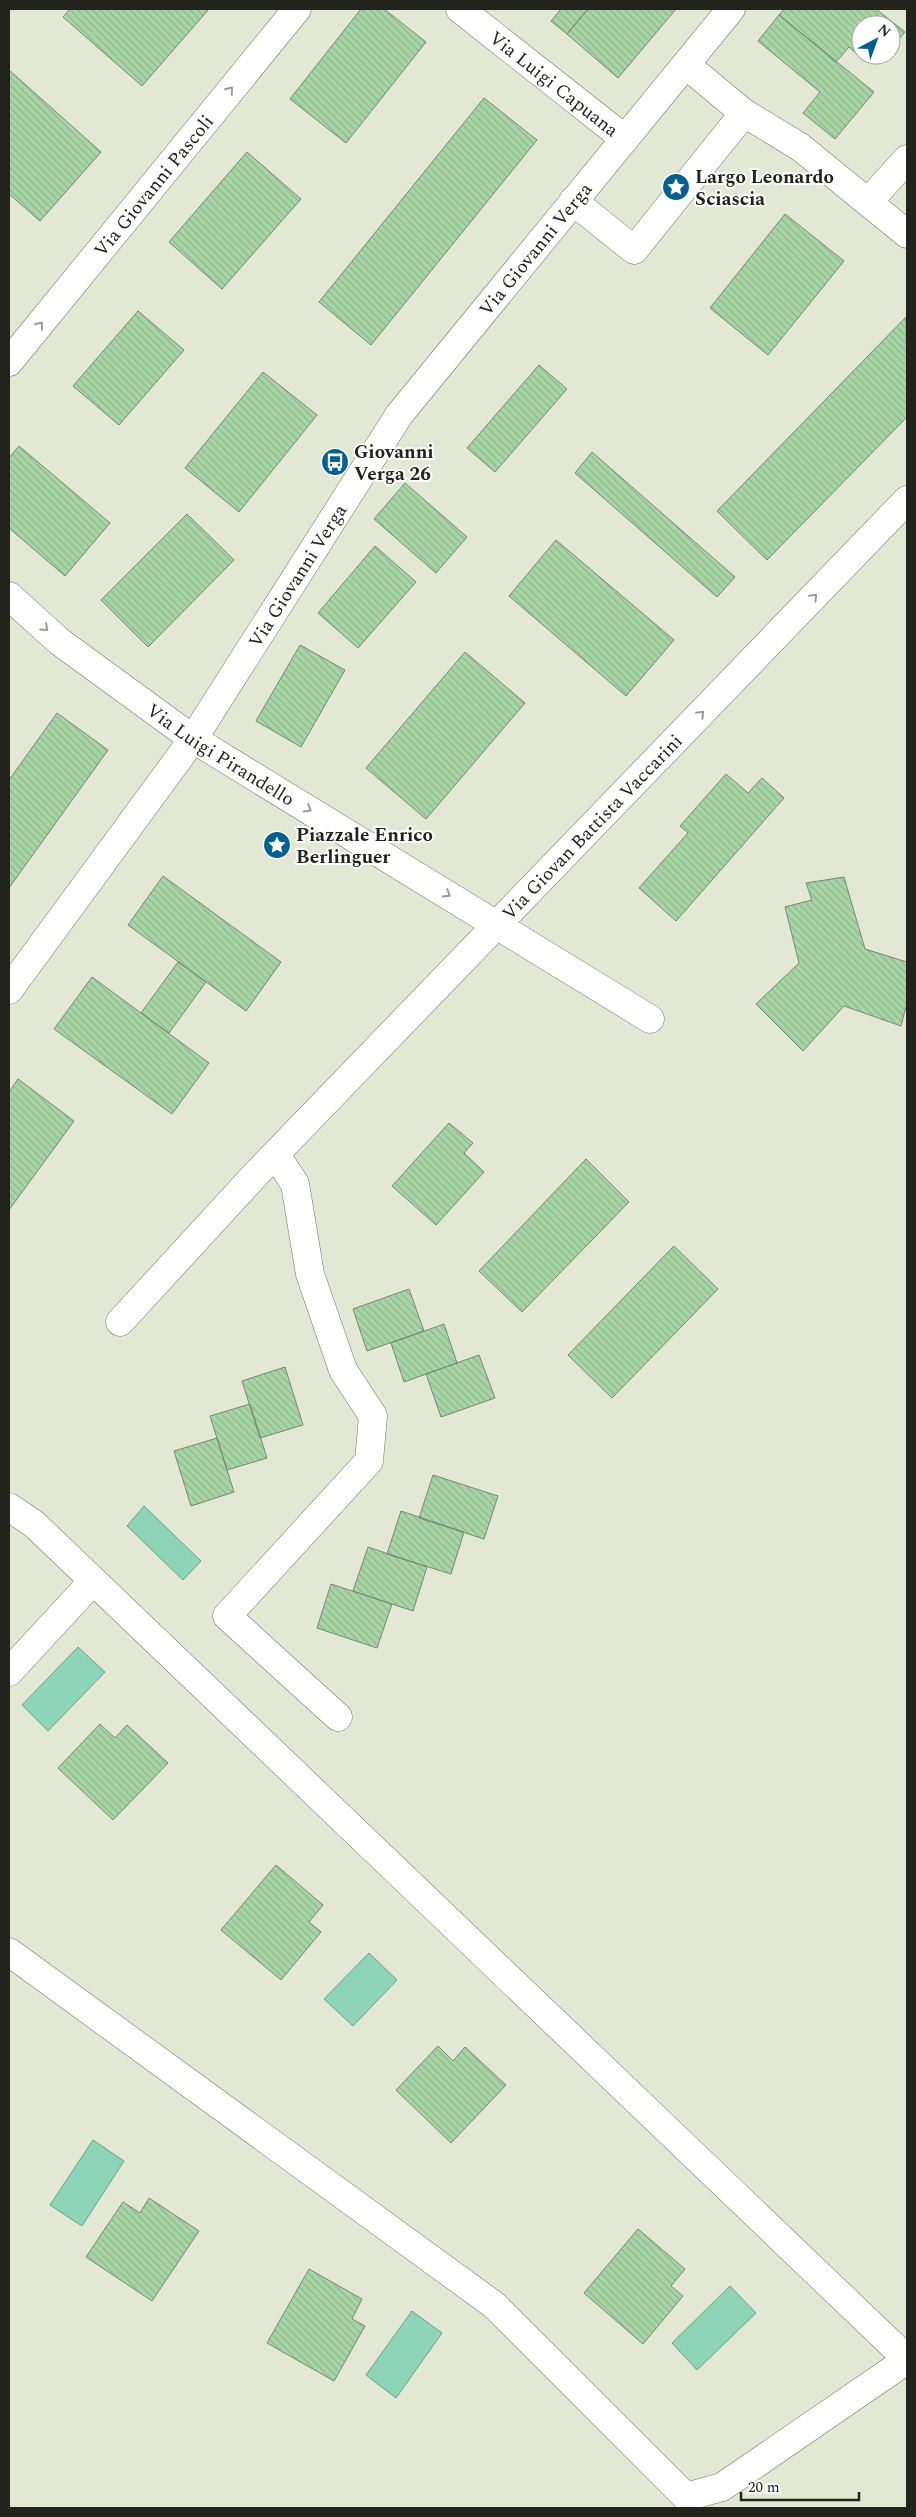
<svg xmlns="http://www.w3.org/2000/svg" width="916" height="2517" font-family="Spectral,serif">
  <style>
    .water { fill: #8dd4b9; stroke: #6d9f8a }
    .building { fill: url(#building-back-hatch); stroke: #798678 }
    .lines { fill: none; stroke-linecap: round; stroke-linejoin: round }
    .minor-casing { stroke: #707463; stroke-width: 29 }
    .minor { stroke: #fff; stroke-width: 28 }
    .oneway { stroke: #9b9c99 }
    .labels { text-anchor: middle; stroke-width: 4; stroke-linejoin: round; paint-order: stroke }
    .street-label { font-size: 19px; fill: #21231c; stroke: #fff }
    .poi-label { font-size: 19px; font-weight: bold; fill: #21231c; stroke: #fff; text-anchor: start }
  </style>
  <defs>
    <pattern id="building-back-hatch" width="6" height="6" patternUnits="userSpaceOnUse" patternTransform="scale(1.25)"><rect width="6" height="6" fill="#a7d5a5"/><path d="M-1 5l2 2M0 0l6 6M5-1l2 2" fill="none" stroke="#8fb78d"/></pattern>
  </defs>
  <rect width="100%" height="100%" fill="#e3e8d5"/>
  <path class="water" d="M144 1506 201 1561 183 1580 127 1526Z
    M78 1647 105 1672 48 1731 22 1705Z
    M369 1953 397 1980 353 2026 324 1999Z
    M93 2140 124 2161 82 2226 50 2205Z
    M730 2286 756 2313 697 2370 672 2343Z
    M412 2311 442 2333 396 2398 366 2375Z"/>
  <path class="building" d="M70 9H209L142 86 63 17Z
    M361 9H384L426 42 346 143 290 99Z
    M561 9H588L567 34 551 21Z
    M588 9H676L618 78 567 34Z
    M784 9H876L905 32 891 48V25H861V52L858 55 849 47 836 62 779 15Z
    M779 15 874 92 835 139 803 113 820 92 758 41Z
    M9 70 101 152 40 221 9 194Z
    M484 98 537 140 371 345 319 302Z
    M247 152 301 199 222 289 169 242Z
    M785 214 844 261 768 355 710 308Z
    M138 311 184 350 119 425 73 386Z
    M906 317 907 417 767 560 717 511Z
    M539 365 567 389 495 472 467 448Z
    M263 372 317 415 239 512 185 468Z
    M19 446 110 523 65 576 9 528V458Z
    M592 452 735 577 717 597 575 473Z
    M405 483 467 537 436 573 374 519Z
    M187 514 234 560 148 647 101 600Z
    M556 540 674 640 626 696 509 596Z
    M375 546 416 582 358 648 318 613Z
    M300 645 345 670 301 747 256 721Z
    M465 652 525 703 426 819 366 768Z
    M57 713 108 750 9 888V780Z
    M726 774 748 793 762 778 784 798 676 921 639 888 688 833 680 826Z
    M163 876 281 962 246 1011 128 925Z
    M844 877 865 949 907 962V1003L901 1026 844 1006 803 1051 756 1004 799 963 785 907 812 900 806 883Z
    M178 962 206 982 169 1033 141 1013Z
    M92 977 209 1063 172 1114 54 1029Z
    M18 1079 74 1121 9 1210V1092Z
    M449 1123 473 1143 464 1153 484 1172 436 1225 392 1186Z
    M586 1159 629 1202 522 1312 479 1271Z
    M674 1246 718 1289 612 1398 568 1355Z
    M409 1289 424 1331 367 1351 353 1309Z
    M444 1324 457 1363 404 1382 391 1343Z
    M479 1355 495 1398 441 1417 426 1374Z
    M285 1367 303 1425 260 1438 242 1381Z
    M250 1404 267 1458 227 1470 210 1416Z
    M217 1438 234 1492 191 1506 174 1451Z
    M433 1475 498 1496 484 1539 419 1518Z
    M401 1511 464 1532 451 1574 387 1554Z
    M368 1547 427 1567 413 1611 353 1591Z
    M331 1584 392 1604 377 1648 317 1628Z
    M100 1724 115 1738 127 1725 168 1763 113 1820 58 1768Z
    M276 1865 323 1905 309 1922 321 1932 281 1980 221 1930Z
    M438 2046 453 2061 465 2047 506 2085 451 2143 396 2090Z
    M149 2198 199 2231 152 2301 86 2257 123 2202 140 2213Z
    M638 2229 685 2269 671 2286 683 2296 643 2344 584 2293Z
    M309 2269 362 2299 352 2319 365 2326 334 2381 267 2343Z"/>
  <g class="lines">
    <g class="minor-casing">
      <g id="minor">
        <path id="s1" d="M460 9 625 139"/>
        <path d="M686 65 744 113 800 147 907 234"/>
        <path d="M573 201 634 250 744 113"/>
        <path d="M869 201 907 159"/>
        <path id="s2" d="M9 362 297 9"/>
        <path id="s3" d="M9 596 60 642 193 739 650 1019"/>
        <path id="s4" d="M9 990 193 739 399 415 731 9"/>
        <path d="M276 1155 295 1184 310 1274 343 1370 373 1416 369 1461 227 1616 338 1717"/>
        <path id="s5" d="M120 1322 257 1173 907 500"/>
        <path d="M9 1507 34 1524 907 2359"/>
        <path d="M9 1672 93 1581"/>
        <path d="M9 1952 494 2305 686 2497 722 2487 907 2360"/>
      </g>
    </g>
    <use href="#minor" class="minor"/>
  </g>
  <defs><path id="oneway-chevron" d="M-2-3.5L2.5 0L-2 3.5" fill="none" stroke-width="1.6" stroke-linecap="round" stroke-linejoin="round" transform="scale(1.25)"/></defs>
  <g class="oneway">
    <use href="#oneway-chevron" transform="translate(230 90) rotate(-51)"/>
    <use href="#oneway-chevron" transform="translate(40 325) rotate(-51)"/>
    <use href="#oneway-chevron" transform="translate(814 597) rotate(-46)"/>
    <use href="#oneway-chevron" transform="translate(45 628) rotate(42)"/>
    <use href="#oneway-chevron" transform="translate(701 714) rotate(-46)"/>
    <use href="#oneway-chevron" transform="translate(308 809) rotate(31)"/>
    <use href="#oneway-chevron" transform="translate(447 894) rotate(32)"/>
  </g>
  <defs>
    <g id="sight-disc" transform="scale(1.4375)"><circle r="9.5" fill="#055f90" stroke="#fff"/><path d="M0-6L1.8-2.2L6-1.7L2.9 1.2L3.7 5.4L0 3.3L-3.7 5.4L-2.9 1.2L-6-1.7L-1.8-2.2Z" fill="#fff"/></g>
    <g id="bus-disc" transform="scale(1.4375)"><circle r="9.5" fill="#055f90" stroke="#fff"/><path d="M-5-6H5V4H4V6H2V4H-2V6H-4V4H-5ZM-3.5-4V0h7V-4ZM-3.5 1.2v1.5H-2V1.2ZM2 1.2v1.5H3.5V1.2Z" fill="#fff"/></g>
  </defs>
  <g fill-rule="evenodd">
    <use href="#sight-disc" x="676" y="187"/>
    <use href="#bus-disc" x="335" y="462"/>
    <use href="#sight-disc" x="277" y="845"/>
  </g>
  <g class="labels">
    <g class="street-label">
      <text dy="7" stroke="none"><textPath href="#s1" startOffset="120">Via Luigi Capuana</textPath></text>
      <text dy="7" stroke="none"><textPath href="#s2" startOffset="228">Via Giovanni Pascoli</textPath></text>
      <text dy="7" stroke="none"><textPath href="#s4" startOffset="910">Via Giovanni Verga</textPath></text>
      <text dy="7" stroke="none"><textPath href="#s4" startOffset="505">Via Giovanni Verga</textPath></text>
      <text dy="7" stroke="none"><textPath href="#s3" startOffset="265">Via Luigi Pirandello</textPath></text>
      <text dy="7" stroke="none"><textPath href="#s5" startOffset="684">Via Giovan Battista Vaccarini</textPath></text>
    </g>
    <g class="poi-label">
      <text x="695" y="183">Largo Leonardo<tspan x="695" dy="22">Sciascia</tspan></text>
      <text x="354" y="458">Giovanni<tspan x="354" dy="22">Verga 26</tspan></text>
      <text x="296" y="841">Piazzale Enrico<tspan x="296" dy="22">Berlinguer</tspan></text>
    </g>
  </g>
  <rect width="916" height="2517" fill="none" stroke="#21231c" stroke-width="20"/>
  <g transform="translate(876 40) rotate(41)"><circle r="24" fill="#ffffff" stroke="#a6a7a4"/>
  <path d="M0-4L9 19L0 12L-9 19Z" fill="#055f90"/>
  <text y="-8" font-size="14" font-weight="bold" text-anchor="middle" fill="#21231c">N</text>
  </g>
  <path d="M741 2492v8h118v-8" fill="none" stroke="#21231c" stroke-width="2.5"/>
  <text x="748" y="2492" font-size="15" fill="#21231c" stroke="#ffffff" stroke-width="4" paint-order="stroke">20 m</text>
</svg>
